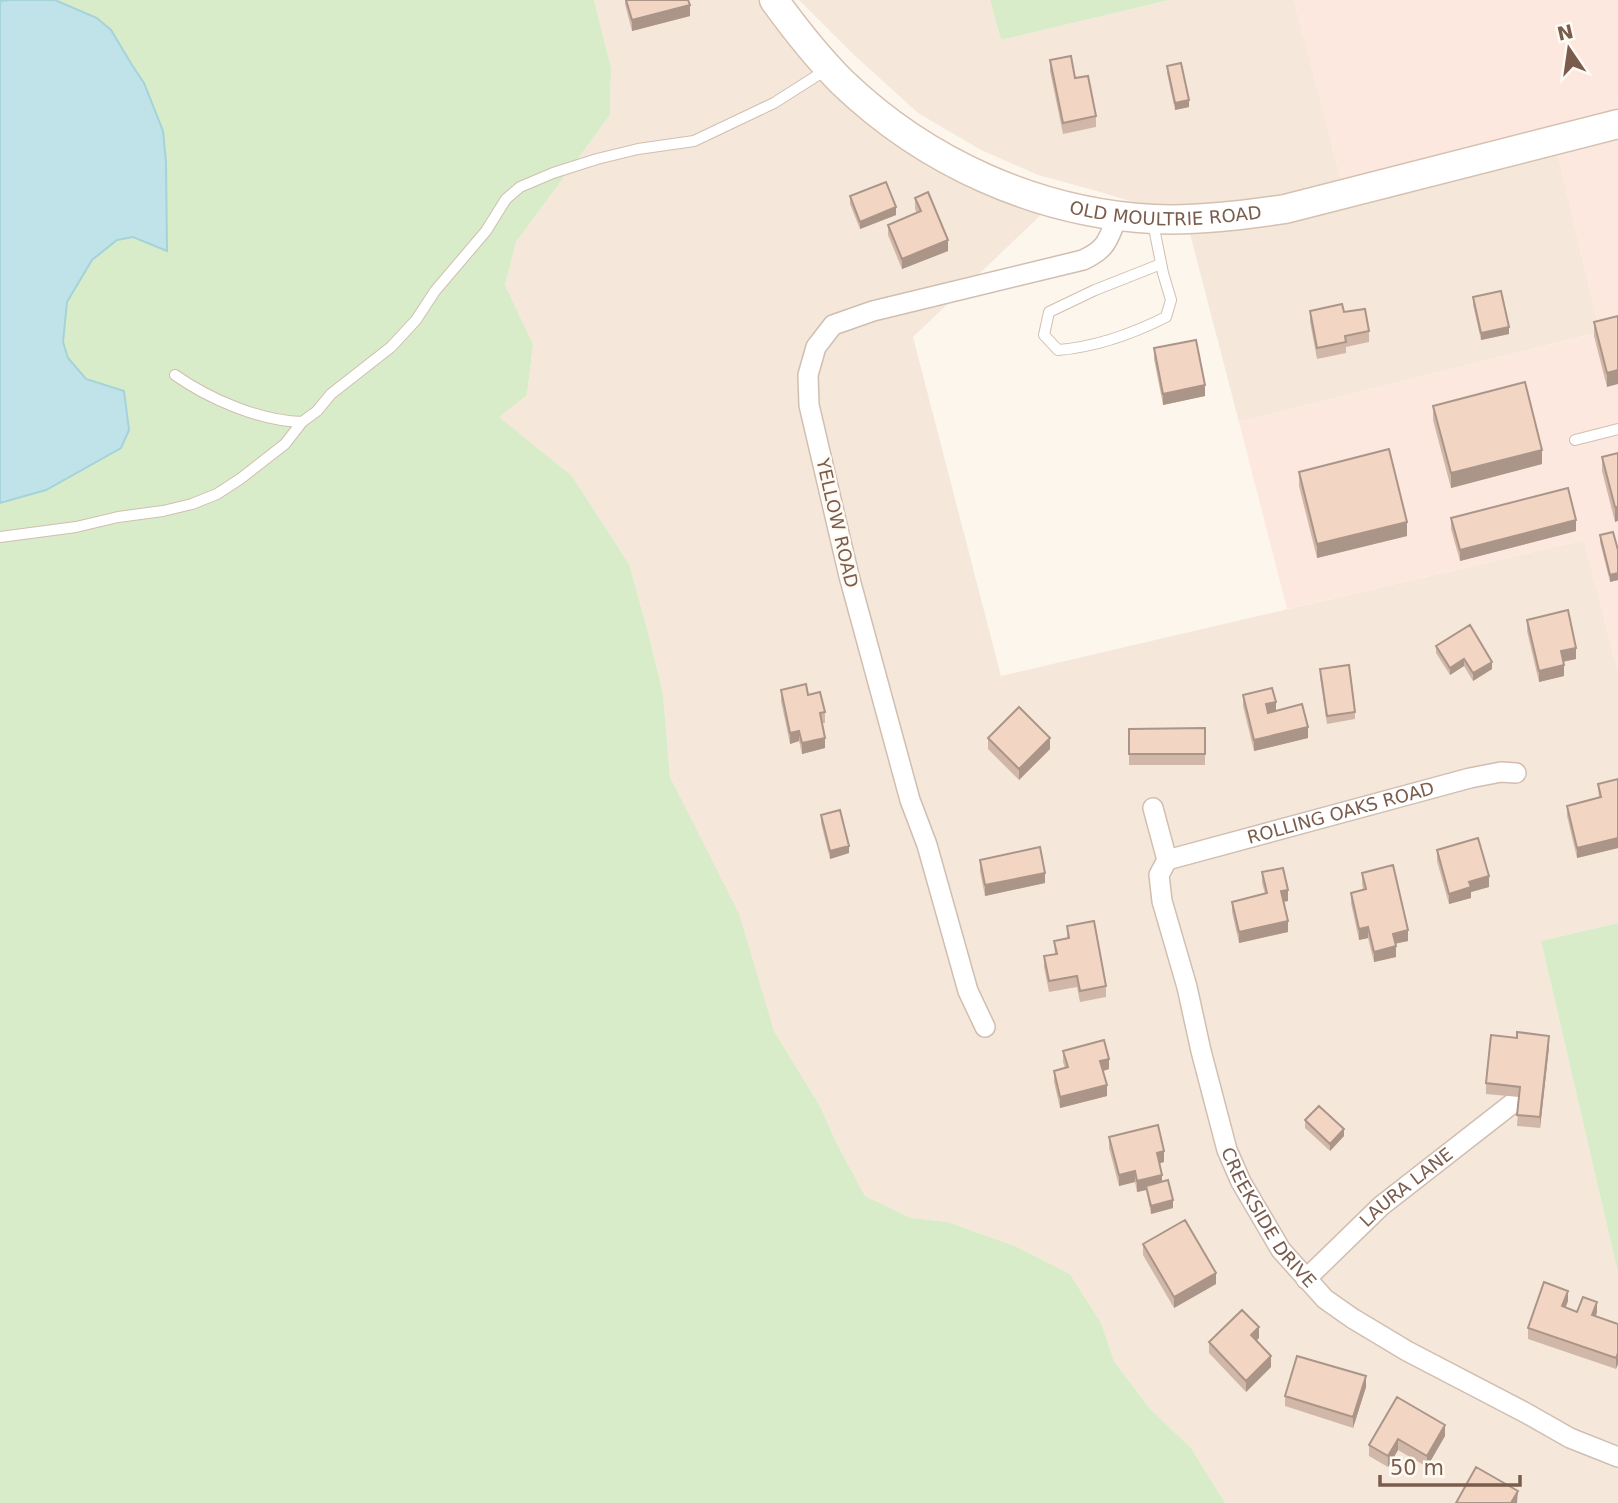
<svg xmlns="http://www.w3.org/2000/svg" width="1618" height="1503" font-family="'DejaVu Sans',sans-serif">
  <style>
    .residential { fill: #f5e8da }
    .commercial { fill: #fde8e0 }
    .green { fill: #d8ecc9 }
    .water { fill: #bfe3e8; stroke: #a5d3da; stroke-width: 2 }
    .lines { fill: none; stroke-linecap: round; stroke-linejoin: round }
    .lane-casing { stroke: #d1beb0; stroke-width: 12 }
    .street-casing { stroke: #d1beb0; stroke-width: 22 }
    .secondary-casing { stroke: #d6c0b0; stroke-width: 31 }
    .lane { stroke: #fff; stroke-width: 10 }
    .street { stroke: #fff; stroke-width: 19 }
    .secondary { stroke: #fff; stroke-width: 28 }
    .wall { fill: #d1b7a8 }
    .shaded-wall { fill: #aa9588 }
    .building { fill: #f3d5c3; stroke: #aa9588; stroke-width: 2 }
    .labels { text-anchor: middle; stroke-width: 5; stroke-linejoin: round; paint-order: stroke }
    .street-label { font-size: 18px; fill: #7a5c4d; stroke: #fffaf3 }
  </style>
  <rect width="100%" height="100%" fill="#fdf6ec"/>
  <path class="residential" d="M594 0H763L819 72 1045 211 913 337 1001 676 1584 540 1618 671V923L1541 941 1618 1273V1503H1225L1191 1448 1150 1409 1114 1361 1101 1323 1070 1274 1015 1246 948 1222 911 1218 865 1196 836 1142 820 1106 774 1031 758 979 686 810 670 777 663 694 648 632 629 564 572 476 498 417 527 395 533 344 505 285 516 242 610 115 611 68Z
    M799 0H990L1001 40 1169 0H1294L1342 183 1283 198 1153 208 1097 191 1038 175 981 150 918 113 852 53Z
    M1557 151 1600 332 1239 422 1189 230Z"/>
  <path class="commercial" d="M1294 0H1618V112L1342 183Z
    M1618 135V671L1584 540 1287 609 1239 422 1600 332 1557 151Z"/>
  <path class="green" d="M55 0H594L611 68 610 115 516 242 505 285 533 344 527 395 499 417 572 476 629 564 648 632 663 694 670 777 739 914 774 1031 820 1106 836 1142 865 1196 911 1218 948 1222 1015 1246 1070 1274 1101 1323 1114 1361 1150 1409 1191 1448 1225 1503H0V503L46 490 86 379 68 358 63 342 67 302 92 260 117 240 132 237 167 250 166 162 163 131 144 83 132 65 75 10Z
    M990 0H1169L1001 40Z
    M1618 923V1273L1541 941Z"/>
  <path class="water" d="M10 0H55L97 18 111 30 132 65 144 83 163 131 166 162 167 251 133 237 117 240 92 260 67 302 63 342 68 358 86 379 124 391 129 430 121 448 46 490 0 503V1Z"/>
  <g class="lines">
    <g class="lane-casing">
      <path id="lane" d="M1153 223 1163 273 1171 300 1166 317C1132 334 1096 347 1058 350L1044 335 1049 312 1095 290 1161 264
        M175 375C209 399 260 421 302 422
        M1575 440 1618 429
        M0 537 76 527 118 517 163 511 192 504 217 494 240 479 285 444 302 422 317 411 331 394 391 347 416 320 435 291 486 231 506 199 520 187 553 173 597 159 638 149 694 141 774 103 818 75 826 66"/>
    </g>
    <g class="street-casing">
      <g id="street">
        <path id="s1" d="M1153 808 1167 860 1159 875 1162 901 1187 987 1201 1051 1227 1150 1241 1182 1281 1250 1325 1299 1352 1318 1407 1351 1526 1413 1570 1438 1618 1457"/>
        <path id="s2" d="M1167 860 1470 778 1501 772 1516 773"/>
        <path d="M985 1027 968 991 927 845 910 800 849 576 809 405 808 375 816 347 833 325 873 311 1083 260C1109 248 1107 239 1118 216"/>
        <path id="s3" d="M1306 1279 1381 1206 1513 1103"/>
      </g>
    </g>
    <g class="secondary-casing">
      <g id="secondary">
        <path id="s4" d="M774 0C795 29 817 57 842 82 925 162 1037 213 1153 219 1197 221 1242 215 1285 209L1618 124"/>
      </g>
    </g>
    <use href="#lane" class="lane"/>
    <use href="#street" class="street"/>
    <use href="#secondary" class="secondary"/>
  </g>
  <path class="wall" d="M625 0H688L690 16 632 31 625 4Z
    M1050 60 1075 78 1096 116V127L1063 134 1050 71Z
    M1167 66 1189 107 1175 110 1167 73Z
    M850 196 896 215 860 229 850 204Z
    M915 198 948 251 902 269 888 235V225L917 213 915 209Z
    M1473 297 1509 334 1481 340 1473 305Z
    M1310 311 1344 312 1369 331V342L1346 347V353L1317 359 1310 322Z
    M1618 316 1607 387 1594 336V322Z
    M1154 348 1205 396 1163 405 1154 359Z
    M1433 406 1542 464 1451 488 1433 420Z
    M1618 453 1615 522 1602 471V457Z
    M1299 472 1407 536 1317 558 1299 486Z
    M1451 518 1576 531 1460 561 1451 529Z
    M1600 535 1618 550V580L1610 582 1600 542Z
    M1527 620 1576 659 1563 662 1564 676 1539 682 1527 631Z
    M1436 646 1492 669 1473 681 1464 666 1450 675 1436 653Z
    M1320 669 1355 712V719L1327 724 1320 677Z
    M781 690 808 695 825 712V723H822L825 748 802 754 799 741 790 744 781 701Z
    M1243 695 1276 711 1308 738 1254 751 1243 706Z
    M1205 728V765H1129V729Z
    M988 738 1050 749 1019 780 988 749Z
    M1618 779V848L1577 858 1567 816V806L1599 798 1598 784Z
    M821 815 849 853 830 859 821 823Z
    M1437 850 1489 887 1471 892V898L1449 904 1437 861Z
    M980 860 1045 883 985 896 980 871Z
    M1262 872 1288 901 1284 902 1288 932 1239 943 1232 912V902L1265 894 1262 883Z
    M1362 873 1408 941 1395 944 1396 957 1374 962 1368 938 1359 940 1351 903V893L1363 890 1362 883Z
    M1067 926 1106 986V997L1080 1002 1077 987 1049 992 1044 967V956L1055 954 1054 941 1067 939Z
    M1549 1047 1540 1128 1517 1126 1519 1097 1486 1094V1083Z
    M1063 1051 1109 1069 1103 1071 1107 1096 1060 1108 1054 1082V1071L1065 1068 1063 1062Z
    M1305 1120 1344 1136 1330 1151 1305 1128Z
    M1109 1137 1164 1162 1159 1163 1162 1182 1173 1208 1151 1214 1146 1190 1137 1192 1135 1182 1119 1186 1109 1148Z
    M1143 1244 1216 1284 1174 1308 1143 1255Z
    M1568 1301 1565 1308 1577 1312H1597L1596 1316 1618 1324 1616 1369 1528 1339V1328Z
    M1259 1338 1256 1341 1271 1367 1246 1392 1209 1353V1342Z
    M1366 1387 1353 1428 1285 1406V1396Z
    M1397 1397 1445 1436 1427 1467 1398 1450 1388 1467 1369 1456V1445Z"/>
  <path class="shaded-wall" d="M690 5V16L632 31V20Z
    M1189 100V107L1175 110V103Z
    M896 207V215L860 229V222Z
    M948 240V251L902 269V259Z
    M1509 327V334L1481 340V333Z
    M1618 370V384L1607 387V373Z
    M1205 385V396L1163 405V394Z
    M1542 450V464L1451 488V473Z
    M1615 507H1618V521L1615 522Z
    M1576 520V531L1460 561V550Z
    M1407 522V536L1317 558V544Z
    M1618 573V580L1610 582V575Z
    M1576 648V659L1561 662V651Z
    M1464 659V666L1450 675V668Z
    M1492 662V669L1473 681V673Z
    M1564 665V676L1539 682V671Z
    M1276 702V713L1266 715V704Z
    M1308 727V738L1254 751V740Z
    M799 731V741L790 744V733Z
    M825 738V748L802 754V743Z
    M1050 738V749L1019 780V769Z
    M1618 838V848L1577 858V848Z
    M849 846V853L830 859V851Z
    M1045 873V883L985 896V885Z
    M1489 876V887L1471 892V898L1449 904V894L1469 882Z
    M1288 890V901L1281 902V891Z
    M1288 921V932L1239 943V932Z
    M1368 927V938L1359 940V929Z
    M1408 930V941L1393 944V934Z
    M1396 946V957L1374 962V952Z
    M1549 1036V1047L1540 1128V1117Z
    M1109 1059V1069L1100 1072V1061Z
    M1107 1085V1096L1060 1108V1097Z
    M1344 1129V1136L1330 1151V1144Z
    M1164 1151V1162L1157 1164V1153Z
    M1135 1171V1182L1119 1186V1175Z
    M1162 1175V1186H1146V1190L1137 1192V1181Z
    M1173 1200V1208L1151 1214V1206Z
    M1216 1273V1284L1174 1308V1297Z
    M1568 1291V1301L1562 1317V1306Z
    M1597 1302V1312L1592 1326V1315Z
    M1259 1327V1338L1251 1346V1335Z
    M1618 1353V1364L1616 1369V1358Z
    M1271 1356V1367L1246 1392V1381Z
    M1366 1376V1387L1353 1428V1417Z
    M1445 1425V1436L1427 1467V1456Z
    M1398 1439V1450L1388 1467V1456Z
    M1518 1491 1517 1503H1511Z"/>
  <path class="building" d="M626 0H688L690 5 632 20Z
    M1071 56 1075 78 1088 76 1096 116 1063 123 1050 60Z
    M1181 63 1189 100 1175 103 1167 66Z
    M886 182 896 207 860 222 850 196Z
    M928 192 948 240 902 259 888 225 921 211 915 198Z
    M1501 291 1509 327 1481 333 1473 297Z
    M1342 304 1344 312 1365 309 1369 331 1345 336 1346 342 1317 348 1310 311Z
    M1618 316V370L1607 373 1594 322Z
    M1196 340 1205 385 1163 394 1154 348Z
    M1525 382 1542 450 1451 473 1433 406Z
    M1389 449 1407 522 1317 544 1299 472Z
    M1618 453V507H1615L1602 457Z
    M1568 488 1576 520 1460 550 1451 518Z
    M1613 532 1618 550V573L1610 575 1600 535Z
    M1568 610 1576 648 1561 651 1564 665 1539 671 1527 620Z
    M1470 625 1492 662 1473 673 1464 659 1450 668 1436 646Z
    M1349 665 1355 712 1327 716 1320 669Z
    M806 684 808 695 820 692 825 712 820 713 825 738 802 743 799 731 790 733 781 690Z
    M1272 688 1276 702 1266 704 1268 713 1302 704 1308 727 1254 740 1243 695Z
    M1019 707 1050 738 1019 769 988 738Z
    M1205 728V754H1129V729Z
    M1618 779V838L1577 848 1567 806 1601 797 1598 784Z
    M840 810 849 846 830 851 821 815Z
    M1478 838 1489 876 1469 882 1471 887 1449 894 1437 850Z
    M1040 847 1045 873 985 885 980 860Z
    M1393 865 1408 930 1393 934 1396 946 1374 952 1368 927 1359 929 1351 893 1366 889 1362 873Z
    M1283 868 1288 890 1281 891 1288 921 1239 932 1232 902 1267 893 1262 872Z
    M1094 921 1106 986 1080 991 1077 976 1049 981 1044 956 1057 954 1054 941 1069 938 1067 926Z
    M1517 1032 1549 1036 1540 1117 1517 1115 1520 1087 1486 1083 1491 1035 1517 1038Z
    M1104 1040 1109 1059 1100 1061 1107 1085 1060 1097 1054 1071 1068 1067 1063 1051Z
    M1319 1106 1344 1129 1330 1144 1305 1120Z
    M1158 1125 1164 1151 1157 1153 1162 1175 1137 1181 1135 1171 1119 1175 1109 1137Z
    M1168 1180 1173 1200 1151 1206 1146 1186Z
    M1185 1220 1216 1273 1174 1297 1143 1244Z
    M1544 1282 1568 1291 1562 1306 1577 1312 1583 1297 1597 1302 1592 1315 1618 1324V1353L1616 1358 1528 1328Z
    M1242 1310 1259 1327 1251 1335 1271 1356 1246 1381 1209 1342Z
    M1297 1356 1366 1376 1353 1417 1285 1396Z
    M1397 1397 1445 1425 1427 1456 1398 1439 1388 1456 1369 1445Z
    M1476 1467 1518 1491 1511 1503H1456Z"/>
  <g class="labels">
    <g class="street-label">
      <text dy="6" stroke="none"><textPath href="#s4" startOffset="466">OLD MOULTRIE ROAD</textPath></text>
      <text transform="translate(837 523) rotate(77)" y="6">YELLOW ROAD</text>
      <text dy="6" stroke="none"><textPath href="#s2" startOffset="180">ROLLING OAKS ROAD</textPath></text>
      <text dy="6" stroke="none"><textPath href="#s3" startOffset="136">LAURA LANE</textPath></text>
      <text dy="6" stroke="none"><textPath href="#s1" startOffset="434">CREEKSIDE DRIVE</textPath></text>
    </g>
  </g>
  <g transform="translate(1569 49) rotate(347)" stroke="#fffaf3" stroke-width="5" paint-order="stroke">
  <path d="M0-5L12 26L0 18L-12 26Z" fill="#7a5c4d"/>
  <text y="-10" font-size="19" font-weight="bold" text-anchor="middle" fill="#7a5c4d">N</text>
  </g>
  <path d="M1380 1475v10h140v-10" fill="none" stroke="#7a5c4d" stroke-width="3.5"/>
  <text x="1390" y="1475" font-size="21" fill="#7a5c4d" stroke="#fffaf3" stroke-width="5" paint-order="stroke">50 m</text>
</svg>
